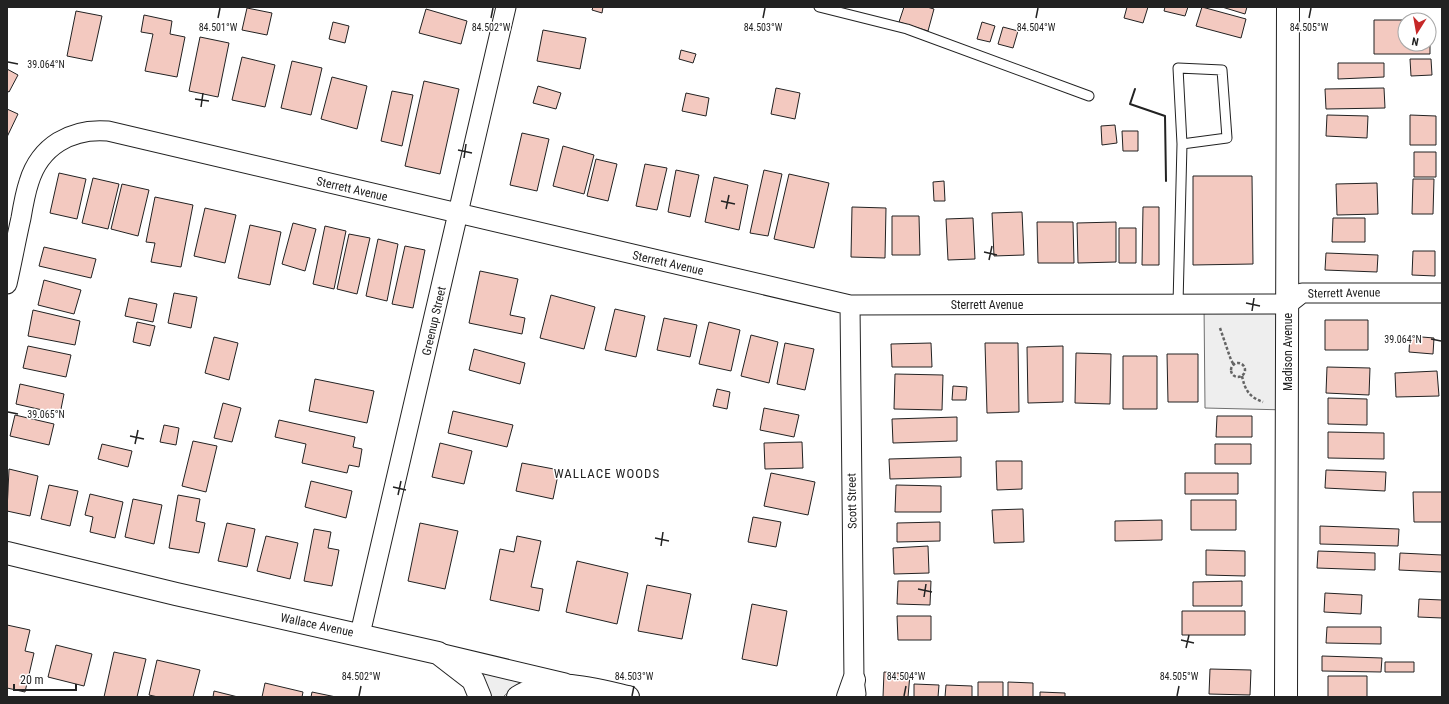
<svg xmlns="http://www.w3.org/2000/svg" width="1449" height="704" font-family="'Roboto Condensed',sans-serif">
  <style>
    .green { fill: #eee; stroke: #6f6f6f }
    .building { fill: #f3c9c0; stroke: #222 }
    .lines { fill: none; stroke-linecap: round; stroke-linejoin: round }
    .lane-casing { stroke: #222; stroke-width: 11 }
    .street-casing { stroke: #222; stroke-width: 21 }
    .secondary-casing { stroke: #222; stroke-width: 24 }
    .primary-casing { stroke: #222; stroke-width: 24 }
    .path { stroke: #646464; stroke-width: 2.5; stroke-dasharray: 3 2; stroke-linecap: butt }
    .lane { stroke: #fff; stroke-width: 9 }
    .street { stroke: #fff; stroke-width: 19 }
    .secondary { stroke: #fff; stroke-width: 22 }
    .primary { stroke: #fff; stroke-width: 22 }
    .wall { stroke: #222; stroke-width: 2 }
    .ticks { fill: none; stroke: #222; stroke-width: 1.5 }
    .labels { text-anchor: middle; stroke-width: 3; stroke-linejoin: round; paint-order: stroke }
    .street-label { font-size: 12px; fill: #222; stroke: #fff }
    .neighbourhood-label { font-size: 13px; letter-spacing: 1px; fill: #222; stroke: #fff }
    .ticks-label { font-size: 10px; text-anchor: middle; fill: #222; stroke: #fff; stroke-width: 3; stroke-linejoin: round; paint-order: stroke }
  </style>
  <rect width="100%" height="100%" fill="#fff"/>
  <path class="green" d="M1204 304H1288L1287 410 1205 408Z
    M470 668 528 680 514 687 503 697H488Z"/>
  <path class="building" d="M593 7H603L602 13 592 10Z
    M904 7H927L934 9 928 31 899 22Z
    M1127 7H1148L1143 23 1124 18Z
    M1165 7H1188L1185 16 1164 11Z
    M1202 7 1246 19 1241 38 1196 26Z
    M1222 7H1247L1245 14Z
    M247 8 272 13 267 35 242 30Z
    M426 9 467 21 461 44 419 33Z
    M76 11 102 16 92 61 67 56Z
    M144 15 172 21 170 34 185 37 177 77 145 71 153 34 141 32Z
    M1374 20H1405V44H1429L1430 21V54H1374Z
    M333 22 349 26 345 43 329 39Z
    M982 22 995 26 990 42 977 39Z
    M1003 27 1018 31 1013 48 998 44Z
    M543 30 586 38 580 69 537 61Z
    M200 37 229 43 218 97 189 91Z
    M681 50 696 54 693 63 679 59Z
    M242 57 275 65 265 107 232 100Z
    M1410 59H1431L1432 75 1411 76Z
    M292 61 322 68 311 115 281 108Z
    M1338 63H1384V77L1338 79Z
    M7 69 18 75 9 92 7 91Z
    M332 77 367 86 357 129 321 119Z
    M424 81 459 89 440 174 405 166Z
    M538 86 561 93 556 109 533 103Z
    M776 88 800 93 795 119 771 114Z
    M1384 88 1385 108 1326 109 1325 89Z
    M392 91 413 95 402 146 381 141Z
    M686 93 709 98 706 116 682 111Z
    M7 109 18 114 7 137Z
    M1327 115 1368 116 1367 138 1326 136Z
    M1410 115 1436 116V145H1410Z
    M1115 125 1117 143 1102 145 1101 126Z
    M1122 131H1138V151H1123Z
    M522 133 549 139 537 191 510 185Z
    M563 146 594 155 584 194 553 186Z
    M1414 152H1436V177H1414Z
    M596 159 617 164 608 201 587 196Z
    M645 164 667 168 657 210 636 206Z
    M676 170 699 175 690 217 668 212Z
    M764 170 782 174 768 236 750 233Z
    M59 173 86 179 77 219 50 213Z
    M789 174 829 183 814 248 774 239Z
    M1193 176H1252L1253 264 1193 265Z
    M714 177 748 185 739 230 705 222Z
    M93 178 119 184 108 229 82 223Z
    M1413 179H1434L1433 214H1412Z
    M944 181 945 201H934L933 182Z
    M1377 183 1378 214 1337 215 1336 184Z
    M122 184 149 190 138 236 111 229Z
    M155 197 193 205 181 267 151 262 155 243 146 242Z
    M852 207 886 208 885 258 851 257Z
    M1143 207H1159V265H1142Z
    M205 208 236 215 225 263 194 256Z
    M1022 212 1024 255 994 256 992 213Z
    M892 216H919L920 255H892Z
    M973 218 975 259 948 260 946 219Z
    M1333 218H1365V242H1332Z
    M1037 222H1073L1074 263H1038Z
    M1116 222V262L1078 263 1077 223Z
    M293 223 316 229 305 271 282 264Z
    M250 225 281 232 270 285 238 278Z
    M325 226 346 231 334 289 313 284Z
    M1119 228H1136V263H1119Z
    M349 234 370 238 357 294 337 289Z
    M378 239 398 244 387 301 366 296Z
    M405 246 425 250 413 308 392 304Z
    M44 247 96 259 91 278 39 266Z
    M1413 251H1435V276L1412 275Z
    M1326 253 1378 255 1377 272 1325 270Z
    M480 271 518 279 510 315 525 318 522 334 469 323Z
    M44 280 81 290 74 314 38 305Z
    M174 293 197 297 191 328 168 323Z
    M551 295 595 307 584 349 540 338Z
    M129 298 157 304 153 322 125 316Z
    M615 309 645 316 636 357 605 350Z
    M33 310 80 321 75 345 28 336Z
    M664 318 697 325 690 357 657 350Z
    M1325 320H1368V350H1325Z
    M137 322 155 326 150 346 133 342Z
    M709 322 740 330 731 371 699 364Z
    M751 335 778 342 769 383 741 376Z
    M1410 336 1434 338 1433 354 1409 352Z
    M214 337 238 343 229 380 205 373Z
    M785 343 814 349 805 390 777 384Z
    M931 343 932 367H892L891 344Z
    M985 343H1018L1019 412 987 413Z
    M28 346 71 355 66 377 23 368Z
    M1063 346V402L1028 403 1027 347Z
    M474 349 525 363 520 384 469 370Z
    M1076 353 1111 354 1110 404 1075 403Z
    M1167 354H1198V402H1168Z
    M1123 356H1157V409H1123Z
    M1327 367 1370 368 1369 395 1326 393Z
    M1437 371 1439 396 1396 397 1395 373Z
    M895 374 943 375 942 410 894 409Z
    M315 379 374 391 367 423 309 411Z
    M20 384 64 394 60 414 16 404Z
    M953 386 967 387 966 400H952Z
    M717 389 730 392 727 409 713 406Z
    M1328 398 1367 399V425L1328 424Z
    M223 403 241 408 232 442 214 438Z
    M764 408 799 415 794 437 760 430Z
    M453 411 513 425 507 447 448 433Z
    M15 415 54 424 49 445 10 436Z
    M1217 416H1252V437H1216Z
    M957 417V441L893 443 892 419Z
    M279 420 355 437 353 447 362 449 359 467 349 465 347 473 302 463 306 444 275 437Z
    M164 425 179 428 176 445 160 442Z
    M1328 432 1384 433V459L1328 458Z
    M193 441 217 446 206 492 182 486Z
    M802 442 803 468 765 469 764 443Z
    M440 443 472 451 464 484 432 477Z
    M102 444 132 451 128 467 98 459Z
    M1215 444H1251V464H1215Z
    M961 457V477L890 479 889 459Z
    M996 461H1022V489L997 490Z
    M522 463 559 470 553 499 516 491Z
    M9 469 38 476 30 516 7 511Z
    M1326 470 1386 472 1385 491 1325 488Z
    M771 473 815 482 808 515 764 506Z
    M1185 473H1238V494H1185Z
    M311 481 352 491 346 518 305 507Z
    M49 485 78 491 70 526 41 519Z
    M896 485 941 486V512H895Z
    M1413 492H1442V522H1414Z
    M90 494 123 502 115 538 90 532 93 517 85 515Z
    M178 495 200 499 196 521 205 523 199 553 169 548Z
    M133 499 162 505 154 544 125 537Z
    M1191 500H1236V530H1191Z
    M1023 509 1024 542 994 543 992 510Z
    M753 517 781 522 776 547 748 542Z
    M1162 520V540L1115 541V521Z
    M940 522V541L897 542V523Z
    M227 523 255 529 247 567 218 561Z
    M420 523 458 531 445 589 408 581Z
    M1320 526 1399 529 1398 546 1320 544Z
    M314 529 331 532 328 548 339 550 332 586 304 581Z
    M266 536 298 543 290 579 257 571Z
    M517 536 541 541 531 587 543 589 539 611 490 600 500 549 514 552Z
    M928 546 929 573 894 574 893 548Z
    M1206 550 1245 551V576L1206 575Z
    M1318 551 1375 553V570L1317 568Z
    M1400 553 1442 555V572L1399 570Z
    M577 561 628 573 617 624 566 612Z
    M898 581H931L930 605 897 604Z
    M1242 581V606H1193V582Z
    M647 585 691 594 682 639 638 631Z
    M1325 593 1362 595 1361 614 1324 612Z
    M1419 599 1442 600V618L1418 617Z
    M752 604 787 611 777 666 742 659Z
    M1182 611H1245V635H1182Z
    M897 616H931V640H898Z
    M7 625 30 630 25 651 34 653 25 692 7 688Z
    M1327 627H1381V644L1326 643Z
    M56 645 92 654 84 686 48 677Z
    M114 652 146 659 137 697H104Z
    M1322 656 1382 658 1381 672 1322 671Z
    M157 660 200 670 193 697H158L149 695Z
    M1385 662H1414V672H1385Z
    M1210 669 1251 670 1250 695 1209 694Z
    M884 672 910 674 908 697H883Z
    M1328 676H1367V697H1328Z
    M978 682H1003V697H978Z
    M1008 682 1033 683V697H1008Z
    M265 683 303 692 302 697H262Z
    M914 684 939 685 938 697H914Z
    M946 685 972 686V697H945Z
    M214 691 238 697H213Z
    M312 692 336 697H311Z
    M1040 692 1065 693V697H1040Z"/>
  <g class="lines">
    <g class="lane-casing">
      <path id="lane" d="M819 7 907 29 1089 96
        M1178 304 1182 144 1178 68 1222 70 1227 138 1182 144"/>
    </g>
    <g class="street-casing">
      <path id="street" d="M7 284C12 262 16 240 21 218 23 206 25 194 29 182 40 146 71 128 108 131L850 305 1288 304 1302 293H1442
        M850 305 854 680 856 694
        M360 634 506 7
        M439 653 565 683"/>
    </g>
    <g class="secondary-casing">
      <path id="secondary" d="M7 553 176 594 438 653 473 680 480 697
        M518 697C551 676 593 689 628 697
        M848 697 854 680"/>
    </g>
    <g class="primary-casing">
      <path id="primary" d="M1286 697 1288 7"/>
    </g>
    <path class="path" d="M1220 328 1231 360 1234 365
      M1231 370a7 7 0 1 1 14 0a7 7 0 1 1-14 0Z
      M1242 376C1245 390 1249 397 1263 402"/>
    <use href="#lane" class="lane"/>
    <use href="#street" class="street"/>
    <use href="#secondary" class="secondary"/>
    <use href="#primary" class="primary"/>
    <path class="wall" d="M1135 89 1130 104 1165 116 1166 181"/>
  </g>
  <path class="ticks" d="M218 18 220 8M491 18 493 8M763 18 765 8M1036 18 1038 8M1309 18 1311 8M8 62 18 64M195 99 209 101M201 107 203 93M458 150 472 153M464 158 466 144M721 201 735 204M726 209 729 195M984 252 997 255M989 260 992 246M1246 303 1260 306M1252 311 1254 298M1431 339 1441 341M8 412 18 414M130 436 144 439M135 444 138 430M393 487 406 490M398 495 401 481M655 538 669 541M661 546 663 532M918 589 932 592M924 597 926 584M1181 640 1194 643M1186 648 1189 635M359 696 361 686M632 696 634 686M904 696 906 686M1177 696 1179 686"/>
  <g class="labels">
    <g class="street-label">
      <text transform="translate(352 189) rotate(13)" y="4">Sterrett Avenue</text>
      <text transform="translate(668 263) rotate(13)" y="4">Sterrett Avenue</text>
      <text transform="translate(1344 293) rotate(-1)" y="4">Sterrett Avenue</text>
      <text x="987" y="309">Sterrett Avenue</text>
      <text transform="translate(434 321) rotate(-77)" y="4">Greenup Street</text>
      <text transform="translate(1288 352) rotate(-90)" y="4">Madison Avenue</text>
      <text transform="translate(852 501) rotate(-91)" y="4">Scott Street</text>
      <text transform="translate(317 625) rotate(12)" y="4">Wallace Avenue</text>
    </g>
    <g class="neighbourhood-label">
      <text x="607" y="478">WALLACE WOODS</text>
    </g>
  </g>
  <g class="ticks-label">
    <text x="218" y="31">84.501°W</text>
    <text x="491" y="31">84.502°W</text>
    <text x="763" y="31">84.503°W</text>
    <text x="1036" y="31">84.504°W</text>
    <text x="1309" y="31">84.505°W</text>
    <text x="46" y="68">39.064°N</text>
    <text x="1403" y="343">39.064°N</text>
    <text x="46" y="418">39.065°N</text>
    <text x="361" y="680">84.502°W</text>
    <text x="634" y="680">84.503°W</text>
    <text x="906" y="680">84.504°W</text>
    <text x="1179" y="680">84.505°W</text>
  </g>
  <rect width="1449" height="704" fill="none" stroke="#222222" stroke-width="16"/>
  <g transform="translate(1417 32) rotate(191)"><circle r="19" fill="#ffffff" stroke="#a7a7a7"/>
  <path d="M0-3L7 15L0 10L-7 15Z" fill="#c62828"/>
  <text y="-6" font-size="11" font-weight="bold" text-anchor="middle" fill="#222222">N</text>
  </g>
  <path d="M14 684v6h62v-6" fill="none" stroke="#222222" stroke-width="2"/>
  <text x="20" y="684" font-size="12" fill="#222222" stroke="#ffffff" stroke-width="3" paint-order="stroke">20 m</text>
</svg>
